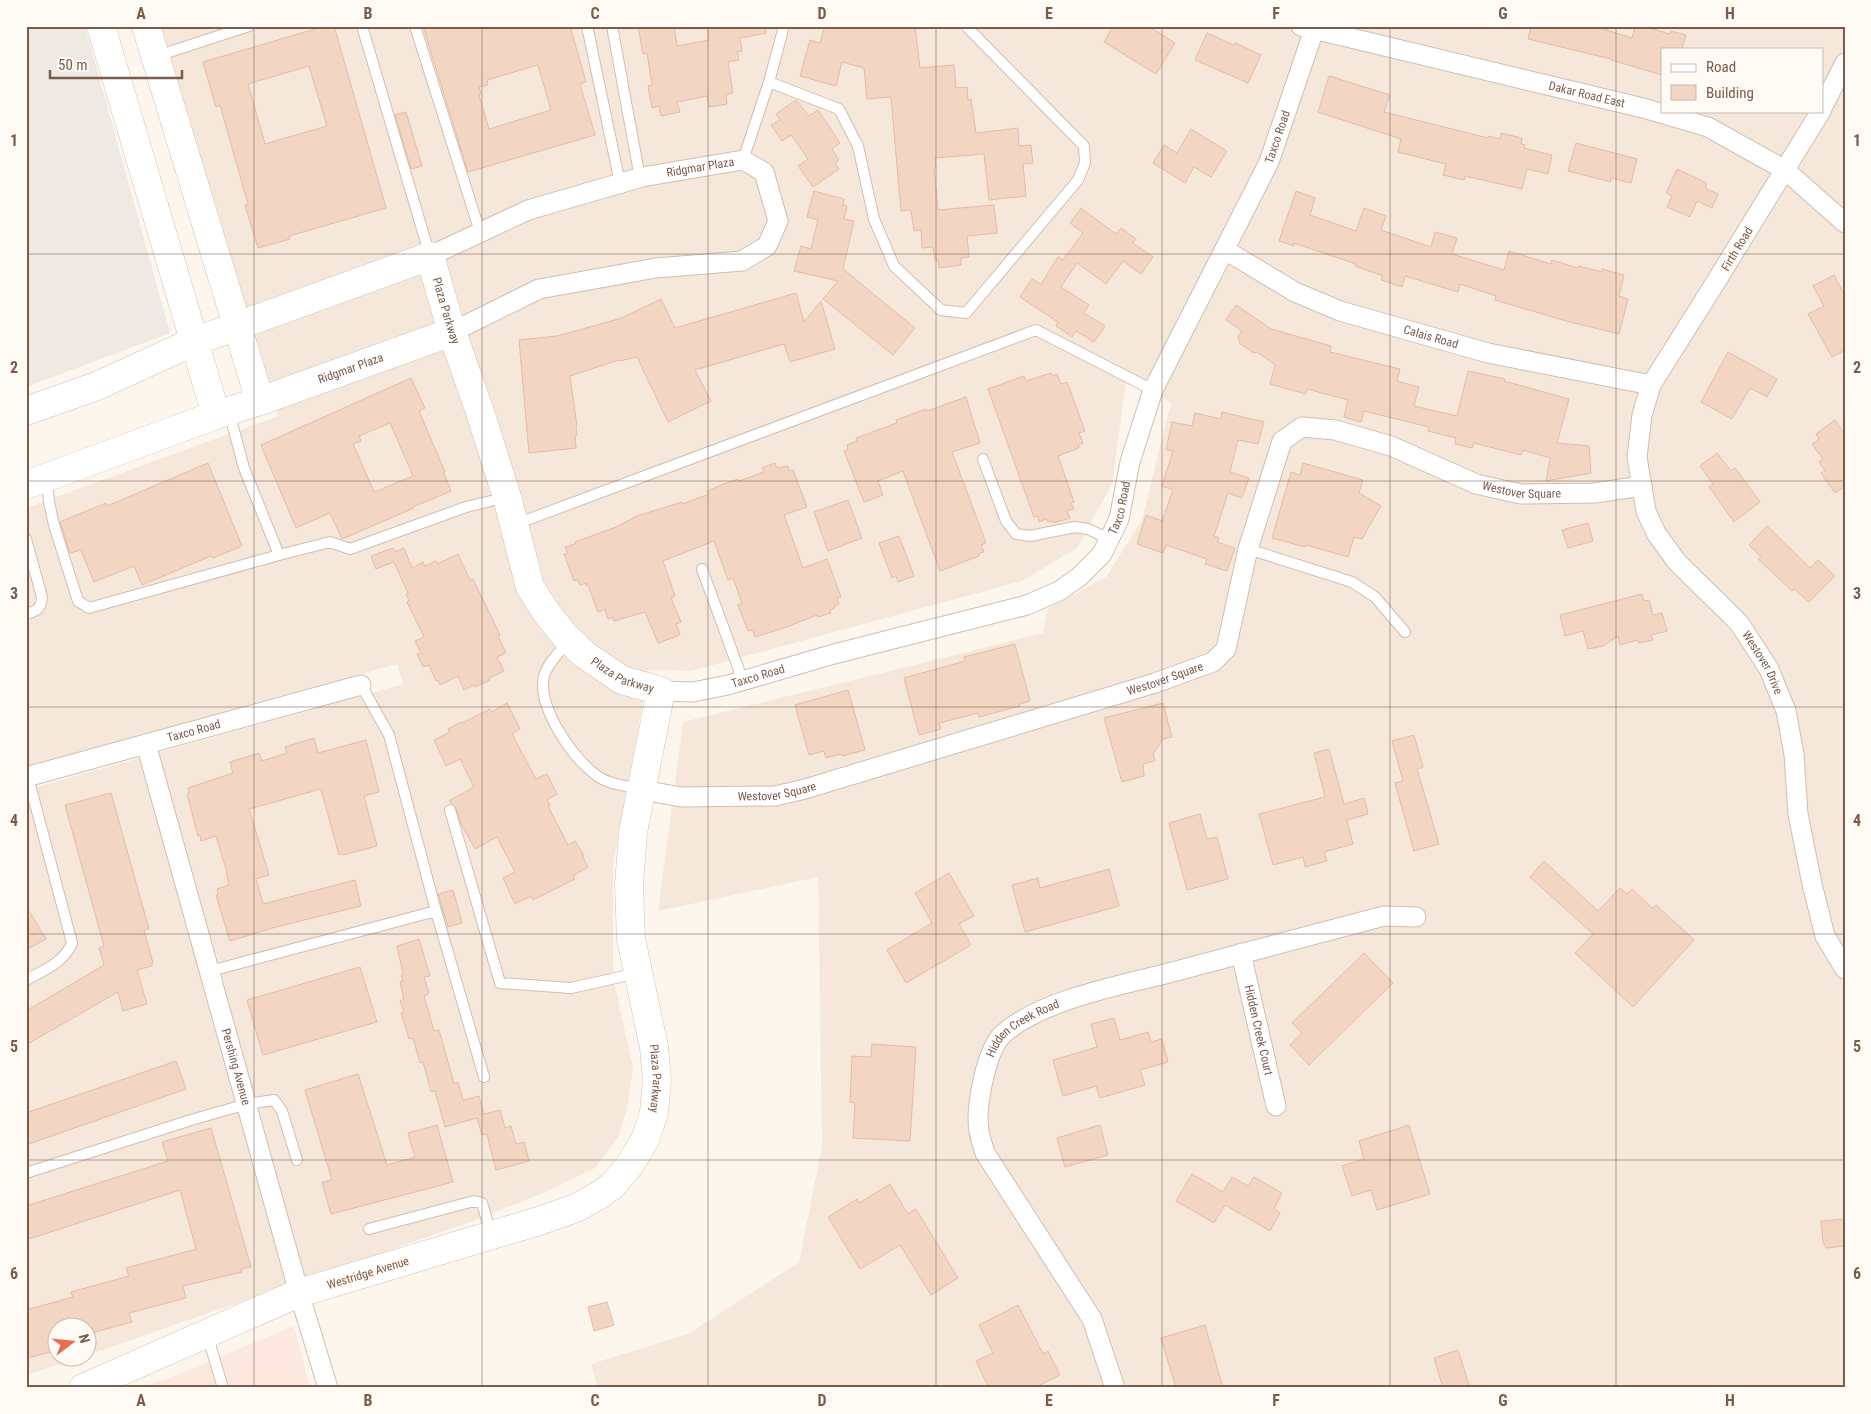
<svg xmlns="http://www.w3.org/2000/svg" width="1871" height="1414" font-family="'Roboto Condensed',sans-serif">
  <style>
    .residential { fill: #f5e8da; fill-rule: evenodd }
    .commercial { fill: #fde8e0 }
    .industrial { fill: #efe9e4 }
    .building { fill: #f3d5c3; stroke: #e6bba3; fill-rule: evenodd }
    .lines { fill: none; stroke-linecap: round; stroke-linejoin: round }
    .lane-casing { stroke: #d1beb0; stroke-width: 12 }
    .street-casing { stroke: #d1beb0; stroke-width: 21 }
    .secondary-casing { stroke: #d6c0b0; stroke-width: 29 }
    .lane { stroke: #fff; stroke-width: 10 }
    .street { stroke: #fff; stroke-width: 19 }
    .secondary { stroke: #fff; stroke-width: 28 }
    .grid { fill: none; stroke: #7a5c4d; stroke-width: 1; stroke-opacity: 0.55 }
    .labels { text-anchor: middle; stroke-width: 4; stroke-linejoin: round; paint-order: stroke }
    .street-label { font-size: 12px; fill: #7a5c4d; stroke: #fffaf3 }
    .neatline { fill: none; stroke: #7a5c4d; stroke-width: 2 }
    .grid-label { font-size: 16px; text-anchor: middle; font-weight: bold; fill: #7a5c4d }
  </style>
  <rect width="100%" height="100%" fill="#fdf6ec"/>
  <path class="residential" d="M160 26H1845V1388H598L591 1364 688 1334 799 1262 822 1147 818 877 658 911 683 722 1043 633 1048 609 1106 577 1142 520 1171 403 1127 374 1112 484 1077 548 1022 581 691 671 649 670 613 864V976L633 1068 627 1109 618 1137 595 1168 543 1193 470 1222 88 1355V1326H58V1356L83 1357 26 1375V790L403 684 397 664 26 767V508L278 416ZM1662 49H1822V111H1662Z"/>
  <path class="commercial" d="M294 1326 310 1388H140L169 1378Z"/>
  <path class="industrial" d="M26 26H85L170 333 26 387Z"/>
  <path class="building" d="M325 26H334L386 208 289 236 290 239 258 248 245 205 248 204 220 105 216 107 203 62ZM309 66 327 126 265 144 248 84Z
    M423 26H570L586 82 580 84 595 135 468 172ZM538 65 551 110 489 129 479 95 481 94 479 87 488 85 487 80Z
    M638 26H674L677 46 709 40 707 26H765L766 33 740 38 742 51 737 52 739 60 728 62 733 93 726 94 727 104 709 107 707 96 677 102 680 112 661 116 659 106 652 108 648 86 652 85 647 53 643 54Z
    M825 26H915L920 68 954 65 956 88 967 87 968 100 971 99 976 133 1018 128 1019 146 1031 145 1033 163 1023 164 1026 196 989 200 984 154 935 158 936 168H934L938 210 994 205 997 233 967 236 969 257 961 258V265L939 268 938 260H935L933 247 922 248 921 230 914 231 911 210 901 211 891 97 867 99 864 68 842 62 836 86 800 76 810 40 820 43Z
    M1113 26H1148L1175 43 1156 74 1104 42Z
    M1531 26H1600V28L1632 38 1635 26H1641L1670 34 1671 31 1686 35 1682 49H1662V75L1611 60V59L1528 39Z
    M1207 33 1234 45 1235 43 1261 55 1248 83 1195 60Z
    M1329 76 1390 95 1384 112 1488 138 1489 136 1500 139 1501 133 1522 138 1521 144 1525 145 1524 148 1552 155 1548 174 1527 169 1522 189 1465 176 1464 180 1443 175 1446 164 1398 152 1401 139 1318 112Z
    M796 100 809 116 818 110 840 143 832 149 839 160 835 163 839 169 813 187 798 166 808 159 791 135 782 141 771 125 780 120 776 114Z
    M406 112 422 166 411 169 395 115Z
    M1191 129 1227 151 1211 177 1194 167 1185 183 1153 163 1164 145 1177 153Z
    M1576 143 1637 159 1631 183 1611 178V182L1568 171Z
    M1677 169 1707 183 1705 188 1718 194 1712 208 1697 201 1690 217 1667 207 1672 196 1666 193Z
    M814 191 844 199 843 205 847 206 844 219 854 221 843 269 915 328 893 355 823 299 838 281 794 271 801 246 811 249 818 220 807 217Z
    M1296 191 1315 198 1310 215 1356 231 1364 208 1386 216 1381 230 1431 247 1435 232 1457 238 1452 254 1504 270 1509 251 1551 264 1552 260 1578 268 1579 266 1602 272V269L1624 275 1619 296 1628 299 1619 334 1566 321 1495 300 1496 296 1460 284 1458 292 1405 276 1402 287 1381 280 1383 276 1355 266 1356 264 1294 243V246L1279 241Z
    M1081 208 1116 234 1121 228 1136 239 1133 243 1153 257 1141 274 1123 261 1106 284 1077 263 1061 287 1089 305 1084 313 1105 326 1094 342 1076 331 1072 337 1056 326 1058 322 1020 297 1032 279 1041 284 1058 257 1063 260 1083 233 1070 223Z
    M1834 275 1845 296V350L1832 357 1808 314 1824 306 1813 286Z
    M796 293 804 322 821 301 835 349 790 362 784 344 695 370 711 401 668 422 637 357 620 361 619 360 570 376 577 426H576L577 435 575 436 576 448 529 453 519 340 557 336 622 318 661 299 675 328Z
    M1236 305 1271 329 1331 346 1330 352 1400 369 1397 381 1419 387 1414 406 1457 416 1468 371 1505 379 1504 381 1569 399 1557 443 1589 446 1591 473 1546 481 1550 458 1523 450 1521 455 1474 443 1472 448 1455 444 1456 438 1428 431 1429 427 1364 411 1361 422 1344 417 1348 400 1307 389 1306 394 1270 384 1275 365 1257 352 1254 353 1240 344 1238 336 1242 331 1226 320Z
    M1728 352 1777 379 1767 397 1750 388 1732 419 1701 402Z
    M1051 373 1052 376 1057 374 1061 384 1067 382 1085 431 1079 433 1083 443 1078 445 1079 448 1058 456 1074 502 1071 503 1074 509 1067 511 1070 518 1053 523 1052 521 1048 522 1046 519 1039 522 1038 516 1034 517 988 389 1024 376 1026 381Z
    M411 378 425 408 419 411 445 472H443L451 491 413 507 414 508 342 539 330 513 296 528 261 445ZM390 423 413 476 374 492 353 444 361 441 359 436Z
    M966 397 980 443 952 452 986 543 981 545 984 552 978 554 979 556 940 571 903 471 878 481 883 495 864 502 844 451 848 449 847 445 857 441 856 438 897 423 896 420 926 409 927 411Z
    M1222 412 1264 422 1258 444 1238 440 1230 472 1249 478 1242 498 1228 493 1214 536 1219 538 1217 542 1235 548 1227 571 1205 564 1207 559 1166 545 1163 553 1137 544 1146 515 1162 521 1173 490 1162 486 1173 451 1166 450 1172 422 1192 426 1195 413 1221 419Z
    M1835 420 1845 435V486L1835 493 1821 473 1825 471 1819 462 1823 459 1812 444 1819 439 1816 434Z
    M1717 453 1731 471 1735 468 1760 502 1734 522 1709 487 1713 484 1700 466Z
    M208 463 242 546 213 558 211 556 142 585 134 566 94 582 81 550 70 553 60 522 106 503 107 506Z
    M775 463 777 468 788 466 789 471 793 470 807 507 784 515 803 568 827 559 841 597 837 598 839 604 834 606 835 608 830 610 831 613 818 617 817 615 784 628 755 637 753 630 748 631 738 605 742 603 733 578 728 580 714 541 663 561 675 596 671 598 681 622 676 624 680 634 678 636 658 643 645 612 614 621 613 617 608 619 605 609 598 612 588 585 586 586V583L580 585 577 579 574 581 564 554 568 553 565 547 575 544V542L616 527 637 516 682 502V504L709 494 707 491 724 484 738 479 739 481 764 472 762 468Z
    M1303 463 1363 480 1359 493 1381 506 1362 539 1354 537 1348 557 1306 545 1305 547 1272 538 1291 472 1300 475Z
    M848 500 862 538 828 551 814 512Z
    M1588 523 1593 541 1568 548 1562 530Z
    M1767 526 1810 568 1818 560 1835 576 1809 602 1794 589 1792 591 1758 559 1761 557 1749 545Z
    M899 536 914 576 898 582 896 576 892 578 879 543Z
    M393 548 395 552 404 548 412 568 423 562 425 566 436 561 437 564 458 554 470 580 473 579 500 635 498 636 506 653 497 657 504 671 489 678 490 680 475 687 474 685 464 690 458 676 440 685 438 680 436 681 429 665 423 667 417 654 421 653 415 641 424 637 407 602 409 601 406 594 408 593 394 562 376 569 371 556Z
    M1642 594 1644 601 1649 600 1653 615 1662 613 1667 631 1651 635 1653 640 1639 643 1638 640 1620 645 1618 636 1603 646 1588 649 1583 631 1565 636 1560 615Z
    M1015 644 1030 701 1019 704 1020 706 979 717 978 713 939 723 941 729 919 735 904 678 965 661 964 657Z
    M848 690 865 750 842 756 841 754 826 758 824 751 809 755 795 705Z
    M507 703 520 729 512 734 536 779 547 774 557 794 547 800 550 805 548 806 568 845 575 841 584 855H582L588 867 573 876 575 879 533 900 531 896 515 904 503 878 515 872 497 837 475 849 460 822 456 808 449 801 474 787 460 759 446 766 434 740 450 732 448 729 461 722 462 723 490 709 492 712Z
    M1163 703 1172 737 1163 739 1153 754 1155 761 1143 764 1144 776 1122 782 1104 718Z
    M1414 735 1423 767 1417 769 1439 844 1414 851 1395 783 1403 781 1392 741Z
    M314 738 318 753 366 740 379 792 364 796 377 846 343 855 342 854 339 855 321 789 249 809 269 875 256 879 263 904 355 880 361 906 276 927 230 941 216 895 218 894 217 889 229 885 226 869 216 836 201 841 200 835 198 836 187 794 189 793 188 788 233 773 230 762 259 753 262 761 287 753 285 747Z
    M1329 749 1344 804 1364 798 1368 814 1347 820 1353 844 1324 852 1327 861 1305 867 1303 857 1273 865 1259 814 1325 797 1314 753Z
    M111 793 149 929 144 930 153 963H152V966L137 970 147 1004 123 1011 118 992 26 1045V1011L104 965 99 948 104 946 65 805Z
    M1200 814 1207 839 1217 837 1228 879 1187 890 1169 823Z
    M1544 861 1598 911 1620 888 1627 894 1632 889 1652 908 1656 905 1694 940 1633 1007 1575 953 1593 934 1530 877Z
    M1109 869 1119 906 1025 932 1012 885 1038 878 1040 888Z
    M949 873 974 916 959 924 971 945 906 983 887 950 932 923 915 893Z
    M453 890 462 923 448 927 438 894Z
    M26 906 46 939 26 950Z
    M419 939 430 976 424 977 429 994 424 996 434 1031 439 1030 454 1083 458 1082 463 1100 479 1096 484 1114 500 1110 505 1128 511 1126 516 1144 524 1142 529 1161 496 1170 487 1134 482 1135 477 1118 445 1127 435 1091 431 1092 423 1062 420 1063 413 1038 409 1039 401 1013 404 1012 400 1001 404 999 400 982 403 981 401 975 403 974 397 946Z
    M1364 953 1393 983 1309 1065 1290 1045 1302 1033 1292 1023Z
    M360 967 377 1022 263 1055 247 1000Z
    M1114 1018 1120 1040 1148 1032 1151 1042 1162 1039 1168 1062 1140 1070 1145 1085 1100 1098 1096 1086 1063 1096 1053 1060 1097 1047 1091 1024Z
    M872 1044 916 1047 910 1141 853 1138 855 1103 850 1102 852 1056 871 1057Z
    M176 1061 186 1089 26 1145V1113Z
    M358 1074 387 1165 415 1157 408 1133 437 1125 453 1182 331 1214 322 1182 332 1180 305 1090Z
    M1100 1125 1108 1155 1065 1167 1057 1138Z
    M1409 1125 1430 1194 1377 1210 1371 1190 1352 1196 1342 1166 1364 1159 1359 1141Z
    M211 1128 251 1267 241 1269 242 1272 183 1286 186 1298 129 1313 132 1322 88 1334V1326H58V1350L28 1358 26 1351V1310L73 1297 71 1292 129 1276 126 1268 196 1249 180 1190 26 1240V1206L168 1161 162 1142Z
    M1192 1174 1223 1192 1232 1177 1248 1186 1254 1177 1282 1193 1274 1209 1280 1213 1270 1231 1225 1205 1214 1223 1176 1201Z
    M890 1184 908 1214 916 1209 958 1278 931 1295 900 1245 860 1269 828 1217 857 1199 859 1203Z
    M1845 1219V1246L1826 1248 1823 1242 1821 1221Z
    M607 1302 614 1325 594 1331 588 1307Z
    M1018 1305 1043 1354 1048 1351 1060 1375 1034 1388H989L976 1361 993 1353 979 1325Z
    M1205 1325 1223 1388H1176L1161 1338Z
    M1458 1350 1470 1388H1443L1434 1358Z"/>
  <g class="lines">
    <g class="lane-casing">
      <path id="lane" d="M362 26 430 256
        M415 26 480 232
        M587 26 620 183
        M612 26 640 178
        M784 26 769 82 839 109 858 146 874 219 894 266 941 310 966 313 1078 180 1085 163 1084 146 966 26
        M157 56 249 26
        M743 160 769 82
        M229 412 244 468 279 555 330 542 350 549 466 507 507 497
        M983 459 1006 521 1016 534 1030 536 1075 527 1088 529 1109 539
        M47 480 49 502 54 525 78 601 89 608 279 555
        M516 524 1036 330 1153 390
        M26 539 42 597C41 609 37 611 26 614
        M1248 549 1352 582 1375 597 1405 632
        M702 569 743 681
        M569 641C561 651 548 662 544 676 537 707 572 757 596 775 607 784 626 786 640 789
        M361 685 389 735 436 911 484 1077
        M450 810 500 983 571 988 638 973
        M210 971 436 911
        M26 980C44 970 64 963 72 943L28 777
        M26 1173 191 1120 247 1104 274 1100 282 1111 297 1160
        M369 1229 474 1201 482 1203 491 1234
        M207 1334 223 1388"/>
    </g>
    <g class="street-casing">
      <g id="street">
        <path id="s1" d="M1301 26 1643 108 1708 127 1785 170 1845 223"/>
        <path d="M1822 108 1845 63"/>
        <path id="s2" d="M1821 111 1712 288 1651 385 1642 415 1637 457 1646 511 1656 533 1677 562 1739 623 1769 669 1786 711 1794 754 1798 814 1812 884 1825 936 1845 969"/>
        <path id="s3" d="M1225 250 1295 292 1340 311 1488 353 1651 385"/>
        <path id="s4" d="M430 256 528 210 642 177 743 160 764 172 778 221 767 246 742 261 656 268 539 289 452 332"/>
        <path id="s5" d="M661 691 693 692 728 685 834 654 1027 605 1059 591 1079 577 1102 554 1119 519 1130 462 1153 390 1269 162 1314 30"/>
        <path id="s6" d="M146 744 299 1293 328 1388"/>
        <path id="s7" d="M26 777 361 685"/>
        <path id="s8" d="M642 790 681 797 775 796 805 789 1155 683 1213 662 1226 649 1248 549 1282 441 1302 427 1335 430 1391 446 1476 484 1521 494 1594 493 1642 486"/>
        <path id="s9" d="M1241 953 1276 1106"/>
        <path id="s10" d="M1115 1388 1092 1319 985 1153C983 1146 980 1138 979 1131 975 1108 986 1050 1003 1034 1040 1001 1116 986 1165 974 1238 954 1311 935 1384 916L1416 917"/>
      </g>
    </g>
    <g class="secondary-casing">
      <g id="secondary">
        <path d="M101 26 216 415"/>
        <path d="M146 26 260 401"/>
        <path id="s11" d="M26 411 97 386 193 342 430 256 452 332 480 412 507 497 530 587 546 612 565 636 585 655 622 680 661 691 633 832 629 885 631 939 654 1047 657 1080 654 1113 645 1140 629 1166 613 1185 598 1196 576 1208 539 1221 299 1293 83 1388"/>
        <path id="s12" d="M26 485 216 415 260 401 452 332"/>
      </g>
    </g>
    <use href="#lane" class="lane"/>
    <use href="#street" class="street"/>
    <use href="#secondary" class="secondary"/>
  </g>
  <path class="grid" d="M254 26V1388M482 26V1388M708 26V1388M936 26V1388M1162 26V1388M1390 26V1388M1616 26V1388M26 254H1845M26 481H1845M26 707H1845M26 934H1845M26 1160H1845"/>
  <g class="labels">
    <g class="street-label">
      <text dy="4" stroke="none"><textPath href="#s1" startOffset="294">Dakar Road East</textPath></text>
      <text dy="4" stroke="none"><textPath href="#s5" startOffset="924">Taxco Road</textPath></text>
      <text dy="4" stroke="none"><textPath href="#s4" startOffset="286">Ridgmar Plaza</textPath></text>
      <text transform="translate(1737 249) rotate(-59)" y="4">Firth Road</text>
      <text dy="4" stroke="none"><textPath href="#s11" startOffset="490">Plaza Parkway</textPath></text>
      <text dy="4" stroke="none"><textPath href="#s3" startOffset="225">Calais Road</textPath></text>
      <text dy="4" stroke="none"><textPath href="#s12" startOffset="345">Ridgmar Plaza</textPath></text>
      <text dy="4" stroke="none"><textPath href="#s8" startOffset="1081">Westover Square</textPath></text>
      <text dy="4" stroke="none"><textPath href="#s5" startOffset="519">Taxco Road</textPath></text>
      <text dy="4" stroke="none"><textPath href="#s2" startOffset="644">Westover Drive</textPath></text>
      <text dy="4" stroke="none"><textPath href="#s11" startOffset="910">Plaza Parkway</textPath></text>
      <text dy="4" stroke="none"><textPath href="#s5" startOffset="99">Taxco Road</textPath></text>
      <text dy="4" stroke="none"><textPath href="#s8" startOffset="541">Westover Square</textPath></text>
      <text dy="4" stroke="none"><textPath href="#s7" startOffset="174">Taxco Road</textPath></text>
      <text dy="4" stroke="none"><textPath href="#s8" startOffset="136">Westover Square</textPath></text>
      <text dy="4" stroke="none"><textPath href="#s9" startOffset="79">Hidden Creek Court</textPath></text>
      <text dy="4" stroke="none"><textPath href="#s10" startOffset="414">Hidden Creek Road</textPath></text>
      <text dy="4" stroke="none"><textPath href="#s6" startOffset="335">Pershing Avenue</textPath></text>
      <text dy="4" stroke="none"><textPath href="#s11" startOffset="1345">Plaza Parkway</textPath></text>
      <text transform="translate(368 1273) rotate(-17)" y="4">Westridge Avenue</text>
    </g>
  </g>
  <rect width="1871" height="1414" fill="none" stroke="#fffaf3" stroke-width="55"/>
  <rect x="1661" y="48" width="162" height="65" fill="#fffaf3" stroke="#cabbb1"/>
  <rect x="1671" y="64" width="25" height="8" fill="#ffffff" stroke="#cabbb1"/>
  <text x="1706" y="72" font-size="15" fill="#7a5c4d">Road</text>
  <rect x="1671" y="85" width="25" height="15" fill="#f3d5c3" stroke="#cabbb1"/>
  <text x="1706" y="98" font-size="15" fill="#7a5c4d">Building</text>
  <g transform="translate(72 1342) rotate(74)"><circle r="24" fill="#fffaf3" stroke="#cabbb1"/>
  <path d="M0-4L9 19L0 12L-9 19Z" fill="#e76f51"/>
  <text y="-8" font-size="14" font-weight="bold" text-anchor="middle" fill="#7a5c4d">N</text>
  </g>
  <path d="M50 70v8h132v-8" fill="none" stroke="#7a5c4d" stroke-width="2.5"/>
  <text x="58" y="70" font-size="15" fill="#7a5c4d" stroke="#fffaf3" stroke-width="4" paint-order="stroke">50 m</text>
  <rect x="28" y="28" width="1816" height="1358" class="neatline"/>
  <g class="grid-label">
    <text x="141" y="19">A</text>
    <text x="368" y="19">B</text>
    <text x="595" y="19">C</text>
    <text x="822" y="19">D</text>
    <text x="1049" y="19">E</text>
    <text x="1276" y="19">F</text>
    <text x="1503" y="19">G</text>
    <text x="1730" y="19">H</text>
    <text x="14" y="146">1</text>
    <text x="1857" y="146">1</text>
    <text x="14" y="373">2</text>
    <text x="1857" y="373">2</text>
    <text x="14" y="599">3</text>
    <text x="1857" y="599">3</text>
    <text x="14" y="826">4</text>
    <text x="1857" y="826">4</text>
    <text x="14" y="1052">5</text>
    <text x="1857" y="1052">5</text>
    <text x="14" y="1279">6</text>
    <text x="1857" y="1279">6</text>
    <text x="141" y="1406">A</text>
    <text x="368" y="1406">B</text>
    <text x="595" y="1406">C</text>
    <text x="822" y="1406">D</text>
    <text x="1049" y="1406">E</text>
    <text x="1276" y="1406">F</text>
    <text x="1503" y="1406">G</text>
    <text x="1730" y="1406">H</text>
  </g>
</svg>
